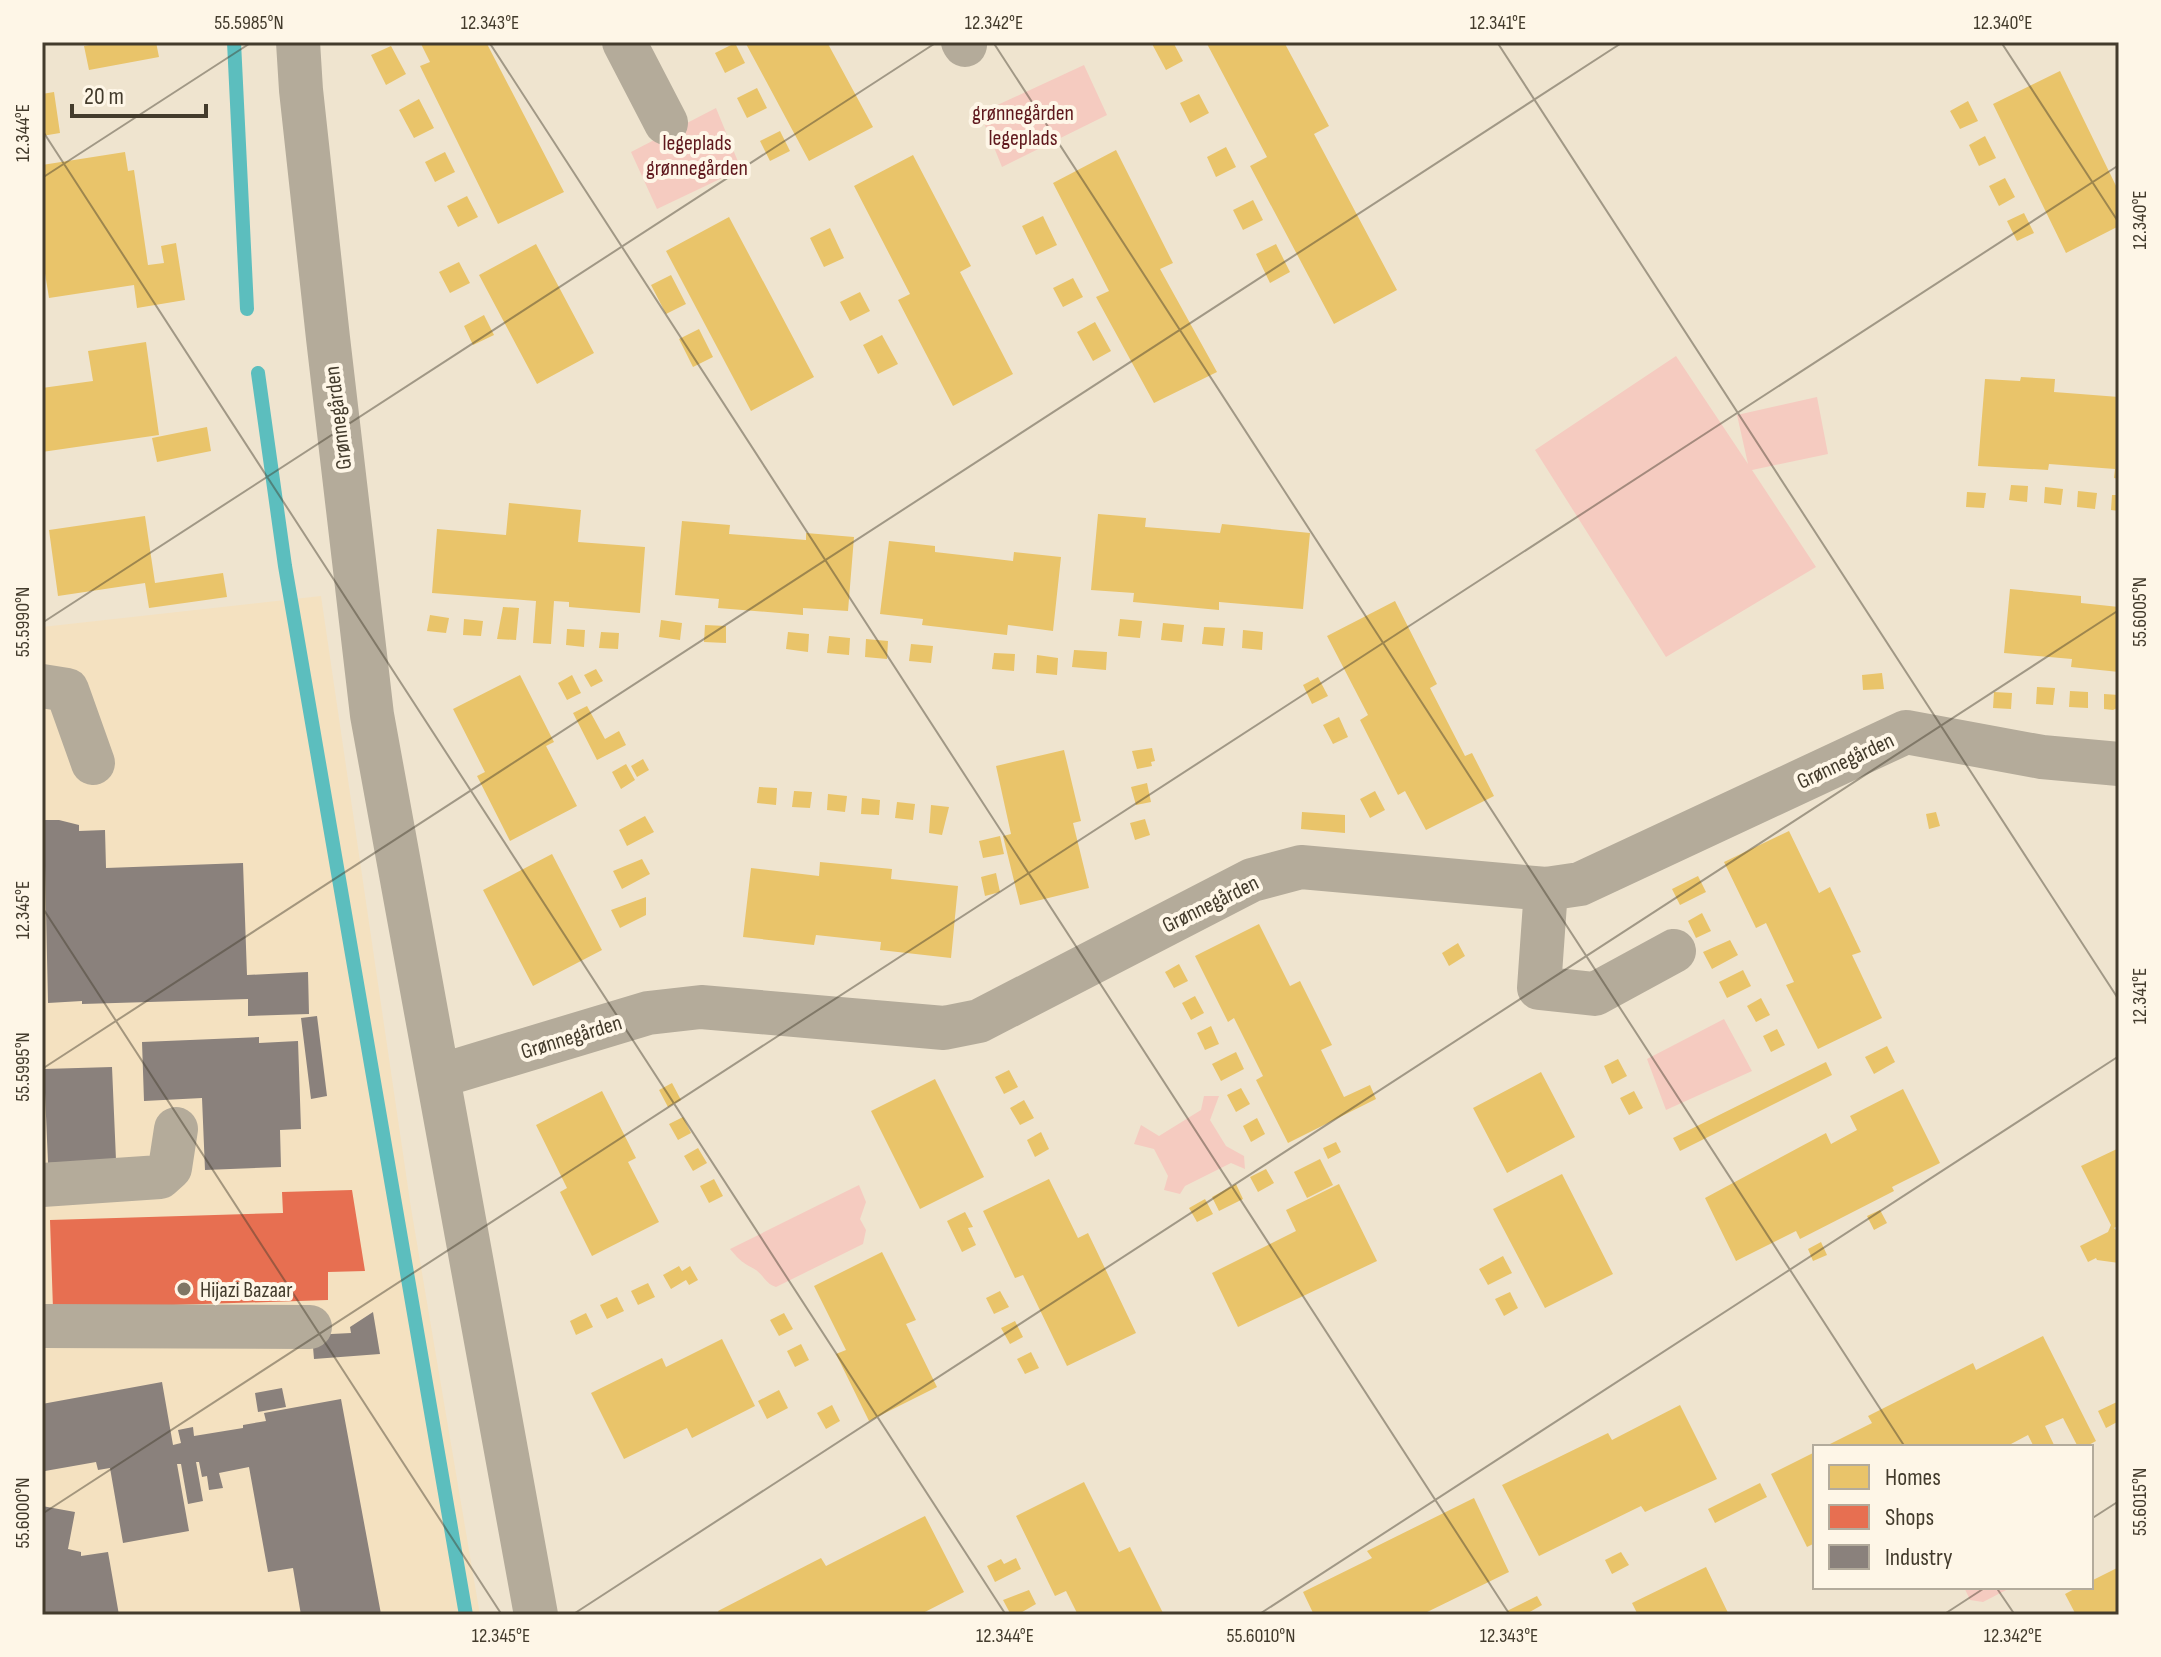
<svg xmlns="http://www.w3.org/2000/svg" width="2161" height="1657" font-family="'Sofia Sans Condensed',sans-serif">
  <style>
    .built { fill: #f4e1c0 }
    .green { fill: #f5cbc0 }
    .homes { fill: #e9c46a }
    .shops { fill: #e76f51 }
    .industry { fill: #8a817c }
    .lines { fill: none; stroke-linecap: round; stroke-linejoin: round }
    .stream { stroke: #5cbebe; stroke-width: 14 }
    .minor { stroke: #b4ab9a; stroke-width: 44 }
    .ticks { fill: none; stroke: #433b2c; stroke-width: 2; stroke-opacity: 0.45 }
    .poi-dot { fill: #7f7665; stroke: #fef6e7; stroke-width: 3 }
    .labels { text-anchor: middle; stroke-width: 8; stroke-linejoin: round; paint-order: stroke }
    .park-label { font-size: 22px; fill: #5f181d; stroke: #fef6e7 }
    .street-label { font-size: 22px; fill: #433b2c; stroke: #fef6e7 }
    .poi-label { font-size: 22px; fill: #433b2c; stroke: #fef6e7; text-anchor: start }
    .neatline { fill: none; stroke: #433b2c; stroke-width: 3 }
    .ticks-label { font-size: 20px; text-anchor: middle; fill: #433b2c }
  </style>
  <rect width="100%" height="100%" fill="#efe4cf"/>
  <path class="built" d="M321 596 411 1208 480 1615H42V627Z"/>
  <path class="green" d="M1084 65 1107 115 1002 167 980 113Z
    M716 108 741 169 657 209 631 152Z
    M1676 356 1748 464 1737 415 1817 397 1828 454 1752 470 1816 567 1666 657 1535 450Z
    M1724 1019 1752 1071 1666 1110 1647 1059Z
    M1204 1096H1219L1210 1120 1226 1146 1244 1156 1245 1169 1231 1163 1185 1186 1180 1194 1164 1190 1168 1176 1154 1149 1134 1144 1141 1125 1159 1136 1201 1110Z
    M859 1185 866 1202 860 1219 866 1230 863 1244 776 1287C766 1284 764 1276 756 1270 742 1262 741 1262 730 1249Z
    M1964 1587H2012L1983 1602 1970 1600Z"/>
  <path class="homes" d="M105 42H156L159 57 89 70 84 46Z
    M420 42H486L564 192 498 224 420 66 430 62Z
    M745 42H827L873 127 809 161Z
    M1151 42H1173L1183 61 1166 70Z
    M1206 42H1284L1329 126 1314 134 1397 290 1334 324 1250 166 1267 157Z
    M735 43 745 63 725 73 715 53Z
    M391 46 406 74 386 85 371 55Z
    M2060 71 2119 192V226L2066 253 1993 104Z
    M757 88 767 108 747 118 737 98Z
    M54 92 60 133 42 136V94Z
    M1199 94 1209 113 1190 123 1180 103Z
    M419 99 434 128 414 138 399 110Z
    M1968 101 1978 121 1960 129 1950 111Z
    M780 131 790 151 770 161 760 141Z
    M1985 136 1996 158 1979 166 1969 145Z
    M1226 147 1236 167 1216 177 1207 157Z
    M1116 150 1173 263 1160 269 1217 372 1154 403 1096 297 1109 291 1053 183Z
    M125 152 128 171 134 170 148 265 164 263 161 246 176 243 185 300 137 308 134 285 49 298 42 255V165Z
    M445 152 455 172 435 182 425 162Z
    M913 155 971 266 960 272 1013 374 953 406 898 300 910 294 854 186Z
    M2005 178 2015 197 1999 206 1989 186Z
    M467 196 478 217 458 227 447 206Z
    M1253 200 1263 220 1243 230 1233 210Z
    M2024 213 2034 233 2017 241 2007 221Z
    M1043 216 1057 245 1036 255 1022 226Z
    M729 217 814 377 751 411 666 251Z
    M830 228 844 258 824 267 810 238Z
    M536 244 594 353 537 384 479 275Z
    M1276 244 1290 272 1270 283 1256 254Z
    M459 262 470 283 450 293 439 272Z
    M671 275 686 304 666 314 651 285Z
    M1073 278 1083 297 1063 307 1053 288Z
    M860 292 870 311 850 321 840 302Z
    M484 315 494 335 473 345 464 326Z
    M1095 322 1111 351 1093 361 1077 332Z
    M699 329 713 357 693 367 679 339Z
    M882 335 898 364 878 374 863 345Z
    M146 342 159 435 42 452V388L93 381 88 351Z
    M2021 377 2055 379 2054 392 2119 397V479L2114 478 2115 469 2049 464 2048 470 1978 466 1985 379 2020 381Z
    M207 427 211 451 157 462 152 438Z
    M2011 485 2028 486 2027 502 2009 500Z
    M2045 487 2063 489 2061 505 2044 503Z
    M2078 491 2097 493 2095 509 2077 507Z
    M1967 492 1986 493 1984 508 1966 507Z
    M2112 495H2119V511L2111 510Z
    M509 503 581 510 578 542 645 547 640 613 569 607V602L554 601 551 644 533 643 536 601 432 593 437 529 506 535Z
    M1098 514 1146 518 1145 527 1220 533 1222 524 1310 533 1303 609 1219 602V610L1133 602 1134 593 1091 590Z
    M145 516 155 583 223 573 227 597 149 608 145 583 58 596 49 530Z
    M682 521 730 525 729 534 806 540V533L854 537 848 611 803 608V615L718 608 719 599 675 595Z
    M889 541 935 546V552L1013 561 1014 552 1061 557 1053 631 1008 625 1007 635 922 625 923 619 880 614Z
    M2010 589 2081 596V603L2119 607V672L2071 667 2072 659 2004 653Z
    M1395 601 1437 684 1430 688 1465 756 1472 753 1494 796 1426 830 1405 791 1398 795 1360 720 1368 715 1327 636Z
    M503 607 519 608 516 640 497 639Z
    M430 615 449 618 446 633 427 631Z
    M464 619 483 621 481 636 463 635Z
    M1120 619 1142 621 1140 638 1118 636Z
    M661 620 682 623 680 640 659 637Z
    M1163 623 1184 625 1182 642 1161 640Z
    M705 625 726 626V643L704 642Z
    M1204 627 1225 628 1223 646 1202 644Z
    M567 629 585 630 584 647 566 645Z
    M1243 630 1263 632 1262 650 1242 648Z
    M601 632 619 633 618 649 599 648Z
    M788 632 809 634 808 652 786 649Z
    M829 636 850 638 849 655 827 653Z
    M866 639 888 641 887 659 865 657Z
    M911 644 933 646 931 663 909 661Z
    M1074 650 1107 652 1106 670 1072 667Z
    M994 653 1015 654 1014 671 992 669Z
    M1037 655 1058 658 1057 675 1036 673Z
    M596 669 603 681 591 687 584 675Z
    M1882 673 1884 689 1863 690 1862 675Z
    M520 675 554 742 546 746 577 806 510 841 477 776 485 772 453 709Z
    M572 675 581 693 567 700 558 683Z
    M1318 677 1328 696 1312 704 1303 685Z
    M2037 687 2055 688 2053 705 2036 704Z
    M2070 691 2088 692V708L2069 707Z
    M1994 692 2012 693 2011 709 1993 708Z
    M2104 694 2119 695V707L2113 710 2104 709Z
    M587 706 605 739 619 731 626 745 597 760 573 713Z
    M1339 717 1348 737 1333 744 1323 725Z
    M1152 748 1155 761 1151 762 1152 766 1137 769 1132 751Z
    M1064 750 1081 821 1073 823 1089 888 1020 905 1003 836 1011 834 996 766Z
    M643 759 649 770 637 777 631 766Z
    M626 764 635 780 621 789 612 772Z
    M1147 783 1151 802 1136 805 1131 787Z
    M759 787 777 788 776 805 757 803Z
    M794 791 812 792 810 808 792 807Z
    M1375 791 1385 810 1370 818 1360 799Z
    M828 794 847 796 845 812 827 810Z
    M862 798 880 800 879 815 861 814Z
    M897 802 915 804 913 820 895 818Z
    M931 805 949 807 942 835 929 833Z
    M1302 812 1345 815V833L1301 829Z
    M1936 812 1940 826 1929 829 1926 814Z
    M645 816 654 832 627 846 619 830Z
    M1145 819 1150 835 1135 840 1130 823Z
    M1789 831 1819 893 1830 887 1861 952 1852 955 1882 1018 1818 1049 1786 985 1794 982 1766 923 1756 928 1724 862Z
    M1000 836 1004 854 983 858 979 841Z
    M552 854 602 950 533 986 483 890Z
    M642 859 650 874 622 889 613 871Z
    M820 862 892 869 891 879 958 886 951 958 880 950 881 942 816 935 814 945 743 937 751 868 819 876Z
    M996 873 1000 892 985 896 981 877Z
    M1698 876 1706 892 1680 905 1672 889Z
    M646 897V915L620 928 611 910Z
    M1702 913 1711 931 1696 938 1688 921Z
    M1259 924 1290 986 1300 981 1332 1045 1321 1050 1344 1097 1370 1085 1376 1099 1288 1143 1256 1080 1263 1076 1234 1018 1228 1022 1195 956Z
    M1730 940 1738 955 1712 969 1703 952Z
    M1458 943 1465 956 1449 966 1442 953Z
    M1179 964 1188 981 1174 988 1165 972Z
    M1743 970 1751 986 1727 998 1719 982Z
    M1195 996 1204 1013 1191 1020 1182 1003Z
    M1761 998 1770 1015 1756 1022 1747 1006Z
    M1211 1026 1219 1044 1205 1050 1197 1033Z
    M1777 1029 1785 1045 1771 1052 1763 1036Z
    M1887 1046 1895 1062 1874 1074 1865 1057Z
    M1236 1052 1244 1069 1221 1081 1212 1064Z
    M1618 1059 1627 1076 1612 1084 1604 1066Z
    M1826 1062 1832 1075 1680 1151 1673 1138Z
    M1009 1070 1018 1087 1004 1094 995 1077Z
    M1541 1072 1575 1137 1507 1173 1473 1108Z
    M935 1079 984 1177 920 1209 871 1111Z
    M672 1083 681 1100 668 1107 659 1090Z
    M1241 1088 1250 1104 1236 1112 1227 1095Z
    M1903 1089 1940 1163 1892 1187 1894 1191 1800 1239 1796 1231 1736 1261 1705 1198 1826 1133 1831 1144 1857 1130 1850 1116Z
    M602 1091 636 1158 628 1162 659 1222 592 1256 560 1192 567 1188 536 1125Z
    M1634 1091 1643 1108 1629 1115 1620 1098Z
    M1024 1100 1034 1118 1020 1125 1010 1108Z
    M683 1117 691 1133 678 1140 669 1124Z
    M1257 1118 1265 1134 1251 1142 1243 1126Z
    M1041 1132 1049 1149 1035 1157 1027 1140Z
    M1336 1142 1341 1152 1328 1159 1323 1148Z
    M698 1148 707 1163 693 1171 684 1156Z
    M2119 1148V1225L2114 1228 2119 1233V1263L2097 1260 2096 1258 2088 1262 2080 1246 2108 1232 2111 1225 2081 1166Z
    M1320 1159 1333 1185 1307 1198 1294 1172Z
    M1266 1169 1274 1183 1258 1192 1250 1177Z
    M1562 1174 1613 1274 1545 1308 1493 1209Z
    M714 1179 723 1196 709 1203 700 1186Z
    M1049 1179 1078 1238 1088 1233 1136 1333 1067 1366 1023 1275 1015 1278 983 1211Z
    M1236 1184 1243 1199 1219 1211 1212 1197Z
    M1339 1184 1377 1261 1238 1327 1212 1273 1296 1231 1286 1210Z
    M1205 1199 1213 1214 1197 1222 1189 1208Z
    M1880 1210 1887 1223 1874 1230 1867 1216Z
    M965 1212 973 1227 968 1228 976 1245 962 1252 947 1221Z
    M1821 1242 1827 1255 1813 1261 1808 1249Z
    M882 1252 916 1320 906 1324 937 1387 869 1421 836 1354 846 1350 814 1286Z
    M1503 1256 1512 1273 1488 1285 1479 1269Z
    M679 1266 682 1271 690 1266 698 1280 689 1285 686 1280 671 1289 663 1275Z
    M648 1283 655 1297 638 1305 631 1291Z
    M1000 1291 1009 1307 994 1314 986 1298Z
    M1510 1292 1518 1308 1504 1316 1495 1299Z
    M617 1297 624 1311 607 1319 600 1305Z
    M586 1313 593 1327 576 1335 570 1321Z
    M784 1313 793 1329 779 1336 770 1320Z
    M1015 1321 1023 1337 1010 1344 1001 1328Z
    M2043 1336 2096 1441 2085 1447H2078L2063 1418 2045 1426 2055 1447H2034L2028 1435 2011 1444 2013 1447H1824L1872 1423 1868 1416 1973 1363 1976 1370Z
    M722 1339 755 1406 692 1438 687 1428 624 1459 591 1393 662 1358 666 1367Z
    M801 1344 809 1360 795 1367 787 1351Z
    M1031 1352 1039 1368 1025 1374 1017 1359Z
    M779 1390 788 1408 767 1419 758 1401Z
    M2119 1401V1421L2106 1428 2098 1411Z
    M832 1405 840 1421 826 1429 817 1413Z
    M1680 1405 1717 1479 1645 1512 1641 1506 1539 1556 1502 1485 1608 1433 1612 1440Z
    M1815 1452V1543L1807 1547 1771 1474Z
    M1084 1482 1119 1552 1130 1547 1164 1615H1078L1066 1591 1055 1596 1016 1516Z
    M1760 1483 1767 1497 1715 1523 1708 1509Z
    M1474 1498 1509 1572 1421 1615H1314L1303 1592 1372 1558 1367 1551Z
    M925 1516 964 1592 919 1615H720L718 1611 821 1558 826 1566Z
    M1621 1552 1629 1565 1612 1574 1605 1560Z
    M1016 1558 1021 1569 995 1582 987 1566 1001 1559 1004 1564Z
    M1706 1567 1729 1615H1638L1632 1603Z
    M2119 1567V1615H2076L2065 1594 2078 1587H2091V1581Z
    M1029 1590 1036 1604 1017 1615H1011L1003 1600Z
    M1537 1596 1542 1605 1528 1613 1529 1615H1509L1507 1611Z"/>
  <path class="shops" d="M352 1190 365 1271 328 1272V1300L53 1309 50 1220 283 1213 282 1192Z"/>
  <path class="industry" d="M44 820H59L79 825V831L105 830 106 868 243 863 247 975 308 972 309 1014 248 1016V999L82 1004V1001L48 1003Z
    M317 1016 327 1096 311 1099 301 1018Z
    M259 1037V1043L298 1041 301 1129 280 1130 281 1167 205 1170 202 1098 144 1101 142 1042Z
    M112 1067 116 1160 48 1163 44 1069Z
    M373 1312 380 1354 314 1359 312 1335 351 1333 350 1327Z
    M162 1382 173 1445 181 1443 178 1430 193 1427 194 1436 243 1428V1425L266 1421 264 1413 341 1399 381 1614 301 1615 293 1568 268 1572 249 1467 219 1473 223 1488 209 1490 207 1476 202 1477 199 1462H196L203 1501 188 1504 181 1464H177L189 1531 123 1543 110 1468 98 1470 96 1462 45 1471 42 1453V1404Z
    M282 1388 286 1407 258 1412 255 1393Z
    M42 1506 75 1512 68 1549 81 1552V1556L108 1552 119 1615H42Z"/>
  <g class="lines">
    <path class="stream" d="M234 42 247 309
      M258 373 285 566 466 1615"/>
    <path class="minor" d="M298 42 301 90 328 338 372 715 536 1615
      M624 42 666 123
      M963 42 965 45
      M42 686 67 690 93 763
      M1546 889 1539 988 1595 994 1674 951
      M439 1076 648 1013 701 1007 944 1028 979 1021 1252 880 1301 867 1546 889 1580 884 1906 732 2042 757 2119 764
      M42 1185 160 1177 170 1168 176 1129
      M42 1326 310 1327"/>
  </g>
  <path class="ticks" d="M489 42 1510 1615M993 42 1905 1447M1497 42 2119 1000M2001 42 2119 223M42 130 1006 1615M42 178 252 42M42 623 937 42M42 907 502 1615M42 1069 1623 42M42 1514 2119 165M2091 1519 2119 1501M1996 1587 2015 1615M572 1615 2119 610M1258 1615 2119 1056M1943 1615 1986 1587"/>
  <circle class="poi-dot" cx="184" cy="1289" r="8"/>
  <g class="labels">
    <g class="park-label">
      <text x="1023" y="120">grønnegården<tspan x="1023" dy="25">legeplads</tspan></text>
      <text x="697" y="150">legeplads<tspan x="697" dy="25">grønnegården</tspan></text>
    </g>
    <g class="street-label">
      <text transform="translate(337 418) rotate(-97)" y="8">Grønnegården</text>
      <text transform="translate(1845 760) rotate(-25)" y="8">Grønnegården</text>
      <text transform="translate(1210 903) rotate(-26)" y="8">Grønnegården</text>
      <text transform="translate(571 1036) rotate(-17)" y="8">Grønnegården</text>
    </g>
    <g class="poi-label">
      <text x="200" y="1297">Hijazi Bazaar</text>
    </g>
  </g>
  <rect width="2161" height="1657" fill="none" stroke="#fef6e7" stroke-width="88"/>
  <rect x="1813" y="1445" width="280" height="144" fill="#fef6e7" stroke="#b3ab9c" stroke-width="2"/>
  <rect x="1829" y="1465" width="40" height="24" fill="#e9c46a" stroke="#b3ab9c" stroke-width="2"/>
  <text x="1885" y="1485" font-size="24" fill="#433b2c">Homes</text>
  <rect x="1829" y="1505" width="40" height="24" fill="#e76f51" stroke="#b3ab9c" stroke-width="2"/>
  <text x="1885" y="1525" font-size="24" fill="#433b2c">Shops</text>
  <rect x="1829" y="1545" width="40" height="24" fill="#8a817c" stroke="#b3ab9c" stroke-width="2"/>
  <text x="1885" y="1565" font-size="24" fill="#433b2c">Industry</text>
  <path d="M72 104v12h134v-12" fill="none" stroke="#433b2c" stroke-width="4"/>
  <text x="84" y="104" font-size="24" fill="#433b2c" stroke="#fef6e7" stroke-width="6" paint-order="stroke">20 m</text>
  <rect x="44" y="44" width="2073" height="1569" class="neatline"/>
  <g class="ticks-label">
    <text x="249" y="29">55.5985°N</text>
    <text x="490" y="29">12.343°E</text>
    <text x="994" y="29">12.342°E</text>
    <text x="1498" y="29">12.341°E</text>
    <text x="2003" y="29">12.340°E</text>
    <text transform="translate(22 133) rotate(-90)" y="7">12.344°E</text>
    <text transform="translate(2139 220) rotate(-90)" y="7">12.340°E</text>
    <text transform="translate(2139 612) rotate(-90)" y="7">55.6005°N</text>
    <text transform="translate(22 622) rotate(-90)" y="7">55.5990°N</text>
    <text transform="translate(22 910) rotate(-90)" y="7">12.345°E</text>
    <text transform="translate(2139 996) rotate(-90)" y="7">12.341°E</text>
    <text transform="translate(22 1067) rotate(-90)" y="7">55.5995°N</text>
    <text transform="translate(2139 1502) rotate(-90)" y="7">55.6015°N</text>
    <text transform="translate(22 1513) rotate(-90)" y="7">55.6000°N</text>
    <text x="501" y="1642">12.345°E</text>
    <text x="1005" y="1642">12.344°E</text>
    <text x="1261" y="1642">55.6010°N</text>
    <text x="1509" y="1642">12.343°E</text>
    <text x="2013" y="1642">12.342°E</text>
  </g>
</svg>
